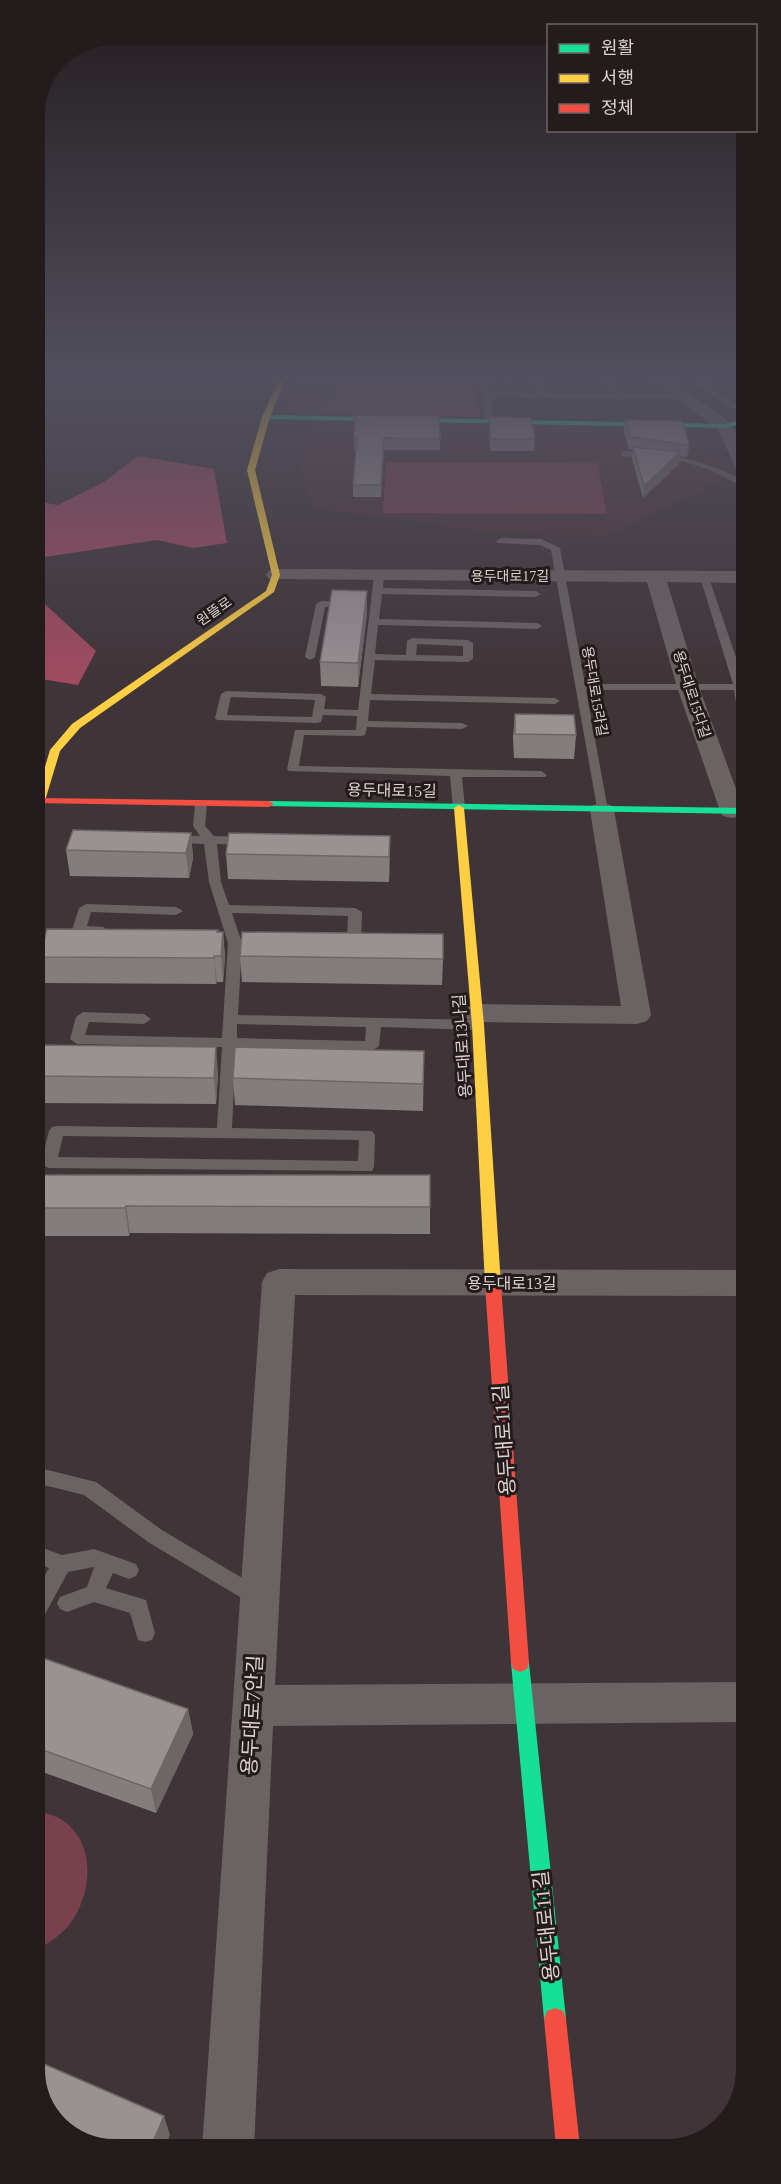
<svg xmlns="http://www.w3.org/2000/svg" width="781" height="2184" font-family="'Times New Roman','Noto Sans KR',serif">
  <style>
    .built { fill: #4c3539 }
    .green { fill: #78414d }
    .forest { fill: #a04a60 }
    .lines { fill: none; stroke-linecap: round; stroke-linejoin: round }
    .lane { fill: #6a6263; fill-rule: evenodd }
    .street { fill: #6a6263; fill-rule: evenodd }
    .fast { fill: #16e098; fill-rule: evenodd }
    .slow { fill: #ffcf43; fill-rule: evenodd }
    .jam { fill: #f24e42; fill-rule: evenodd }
    .wall { fill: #847d7e }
    .shaded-wall { fill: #6c6667 }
    .building { fill: #9a9193; stroke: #6c6667; stroke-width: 1.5 }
    .labels { text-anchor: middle; stroke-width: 6; stroke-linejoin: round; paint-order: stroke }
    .far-street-label { font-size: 14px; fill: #dcd0d2; stroke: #241b1c }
    .street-label { font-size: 16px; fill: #dcd0d2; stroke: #241b1c }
    .near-street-label { font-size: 20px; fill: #dcd0d2; stroke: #241b1c }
  </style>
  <rect width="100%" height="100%" fill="#3f3437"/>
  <path class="built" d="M297 380H477L480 417 283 413Z
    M315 418 693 427 696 448 739 471 608 536 499 533 314 509 301 468Z"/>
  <path class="green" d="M335 381 475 382 480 417 322 412 337 390Z
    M386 462 597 463 607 514 383 513Z
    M37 1811C44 1813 53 1815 59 1818 97 1840 93 1893 70 1924 61 1935 49 1943 37 1950Z"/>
  <path class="forest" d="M138 456 214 469 227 543 193 548 157 540 38 558 36 596 96 651 78 685 35 678V501L58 505 104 482Z"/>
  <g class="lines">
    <path class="lane" d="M481 380H489L490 393H537L534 380H542L544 393 615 394 598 380H607L625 394 684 395 688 397 684 399 491 397 493 422 489 424 485 422Z
      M699 380H707L705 383 734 403 744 406V410L728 407 697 385Z
      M624 451C668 453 705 460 744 481V487L710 470 685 462 621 456V452Z
      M501 538 541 539 560 548 585 684H733L700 577 708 575 745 684V725L739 722 734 690H586L608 810 602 814 598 813 551 550 540 545 498 543 496 541Z
      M379 573 384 576 383 588 536 591 541 594 536 597 382 594 379 619 537 623 542 626 537 629 378 625 375 654 406 655 407 641 412 638 468 640 473 643V659L468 662 375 660 371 694 555 698 560 701 555 704 370 700 368 721 462 723 468 726 462 729 367 727 365 735 361 736 304 735 299 766 541 771 547 775 545 777H462L465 808 459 812 453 808 450 776 289 771 287 769 295 730H356L357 716 323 715 321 722 317 723 217 720 215 718 221 694 226 691 321 694 326 697 324 709 358 710 374 576ZM417 644 463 646V656L416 655ZM231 697 315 700 312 717 227 715Z
      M321 601 348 602 353 605 348 608 325 607 315 657 310 660 305 657 316 604Z
      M201 800 207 804 205 826 214 836 247 837 253 841 247 845 217 844 221 882 229 905 355 908 362 912 361 946 354 950 341 949 339 946 347 942 348 916 232 913 242 943 238 1015 478 1020 485 1025 478 1030 381 1027 379 1046 372 1051 236 1047 232 1128 372 1131 375 1135 374 1167 372 1171 49 1168 43 1166 41 1162 49 1131 52 1127 57 1126 217 1128 222 1047 77 1044 70 1039 76 1017 83 1012 144 1014 151 1019 144 1024 89 1022 85 1035 222 1038 228 943 209 882 204 844 172 843 166 839 172 835 200 836 193 826 195 804ZM237 1024 366 1027 365 1041 237 1038ZM63 1136 359 1140 358 1161 58 1157Z
      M86 904 176 907 183 911 176 915 91 912 87 926 104 927 106 930 104 933H74L72 930 79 908Z
      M36 1467 96 1482 162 1530 264 1591 267 1597 264 1603 257 1606 250 1603 148 1542 84 1495 36 1483Z
      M37 1546 62 1555 94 1549 136 1564 139 1570 136 1576 129 1579 113 1573 106 1588 146 1600 155 1633 152 1640 145 1642 138 1640 130 1613 94 1602 67 1612 60 1609 57 1603 60 1597 87 1587 94 1567 68 1572 44 1616 37 1618V1590L49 1568 37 1564Z"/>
    <path class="street" d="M651 380H669L731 423 744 449V472L738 471 735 467 718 429Z
      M276 569 744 571V583L667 582 699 687 744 811 741 816 732 818 723 816 720 811 677 687 647 582 269 579 266 575 269 571Z
      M602 803 611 805 614 810 651 1015 647 1021 637 1024 477 1022 467 1019 463 1013 467 1007 477 1004 621 1006 590 810 593 805Z
      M279 1269 745 1270V1296L295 1295 275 1685 746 1682V1722L273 1726 254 2149H202L262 1282 267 1273Z"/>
    <path class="fast" d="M266 415 725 424 744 419V423L725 428 263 419 262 417Z
      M269 801 745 808V814L265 806V802Z
      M520 1654 527 1657 529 1663 566 2019 563 2027 555 2030 547 2027 544 2019 511 1663 513 1657Z"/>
    <path class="slow" d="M279 380H285L270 417 255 470 280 575 274 592 80 728 60 751 41 814 36 817V797L50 750 72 724 266 591 272 575 247 470 262 417Z
      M459 805 464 808 484 1025 501 1285 498 1289 493 1291 488 1289 485 1285 472 1025 454 808Z"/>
    <path class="jam" d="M40 798 269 801 274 804 269 807 36 803V800Z
      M493 1279 498 1281 501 1285 529 1663 527 1669 520 1672 513 1669 511 1663 485 1285 488 1281Z
      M555 2008 563 2011 566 2019 580 2147H556L544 2019 547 2011Z"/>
  </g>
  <path class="wall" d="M489 417 535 439 534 451H490L489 429Z
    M625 420 689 444 688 455 686 457 680 456 679 464 643 498 632 459 633 450 629 449 624 432Z
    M354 438 440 439V450H384L381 497H353V485L356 450H354Z
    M367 591V613L358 687 321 686 320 662Z
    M515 714 576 735 574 759 514 758 513 738Z
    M191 833 193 858 189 878 70 876 66 850Z
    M390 836 389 882 228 879 226 854Z
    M218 932H223L225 958 223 982H217L216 984 44 983 40 957Z
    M240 956 443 959 442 985 242 982Z
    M36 1045 218 1074 216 1104 36 1103Z
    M424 1051 423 1111 235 1105 233 1078Z
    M36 1175 430 1207V1234L130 1233 129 1236H36Z
    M37 1656 188 1709 193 1734 156 1813 37 1770Z"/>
  <path class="shaded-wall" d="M384 438V450L381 497V485Z
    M689 444 688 455 686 457 688 445Z
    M680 452 679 464 643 498 644 486Z
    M367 591V613L358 687V663Z
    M191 833 193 858 189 878 186 853Z
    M390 836V862L389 882V857Z
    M223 932 225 958 223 982 221 956Z
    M214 956 217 982 216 984 214 958Z
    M216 1047 218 1074 216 1104 214 1078Z
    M126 1206 130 1233 129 1236 125 1208Z
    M188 1709 193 1734 156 1813 151 1789Z
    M164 2116 170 2135 164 2149H150Z"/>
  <path class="building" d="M355 415 439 416 440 439 384 438 381 485H353L357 438H354Z
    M489 417 531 418 535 439H491Z
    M625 420 682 421 689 444 688 445 630 437Z
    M633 447 680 452 644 486Z
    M332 590 367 591 358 663 320 662Z
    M515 714 574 715 576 735 515 734Z
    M73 830 191 833 186 853 66 850Z
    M229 833 390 836 389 857 226 854Z
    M47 929 218 930 217 932H223L221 956H214V958L40 957Z
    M242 932 443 934V959L240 956Z
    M36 1045 216 1047 214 1078 36 1076Z
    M235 1047 424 1051 423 1084 233 1078Z
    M36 1175H430V1207L126 1206 125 1208H36Z
    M37 1656 188 1709 151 1789 37 1748Z
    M37 2061 164 2116 150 2149H109L62 2130 37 2091Z"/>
  <linearGradient id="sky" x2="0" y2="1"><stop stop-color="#231d1e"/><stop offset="0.55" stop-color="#52505e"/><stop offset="1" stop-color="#52505e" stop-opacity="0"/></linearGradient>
  <rect width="781" height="686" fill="url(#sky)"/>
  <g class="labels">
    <g class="far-street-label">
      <text x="510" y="581">용두대로17길</text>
      <text transform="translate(214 611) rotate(-35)" y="5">원뜰로</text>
      <text transform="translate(595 691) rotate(80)" y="5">용두대로15라길</text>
      <text transform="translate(692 694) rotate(72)" y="5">용두대로15다길</text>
    </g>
    <g class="street-label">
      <text transform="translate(392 790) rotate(1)" y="6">용두대로15길</text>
      <text transform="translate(462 1046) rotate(-94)" y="6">용두대로13나길</text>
      <text x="512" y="1289">용두대로13길</text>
    </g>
    <g class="near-street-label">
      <text transform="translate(504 1440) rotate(-94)" y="7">용두대로11길</text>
      <text transform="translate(252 1715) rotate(-87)" y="7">용두대로7안길</text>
      <text transform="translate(546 1926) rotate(-96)" y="7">용두대로11길</text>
    </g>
  </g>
  <path d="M0 0H781V2184H0ZM114 45H667A69 69 0 0 1 736 114V2070A69 69 0 0 1 667 2139H114A69 69 0 0 1 45 2070V114A69 69 0 0 1 114 45Z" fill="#241b1c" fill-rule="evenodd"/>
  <rect x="547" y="24" width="210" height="108" fill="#241b1c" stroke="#6e6365" stroke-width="1.5"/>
  <rect x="559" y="44" width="30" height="9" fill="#16e098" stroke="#6e6365" stroke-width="1.5"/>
  <text x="601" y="54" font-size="18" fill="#dcd0d2">원활</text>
  <rect x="559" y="74" width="30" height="9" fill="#ffcf43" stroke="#6e6365" stroke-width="1.5"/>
  <text x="601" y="84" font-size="18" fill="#dcd0d2">서행</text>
  <rect x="559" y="104" width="30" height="9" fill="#f24e42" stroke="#6e6365" stroke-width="1.5"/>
  <text x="601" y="114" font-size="18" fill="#dcd0d2">정체</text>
</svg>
